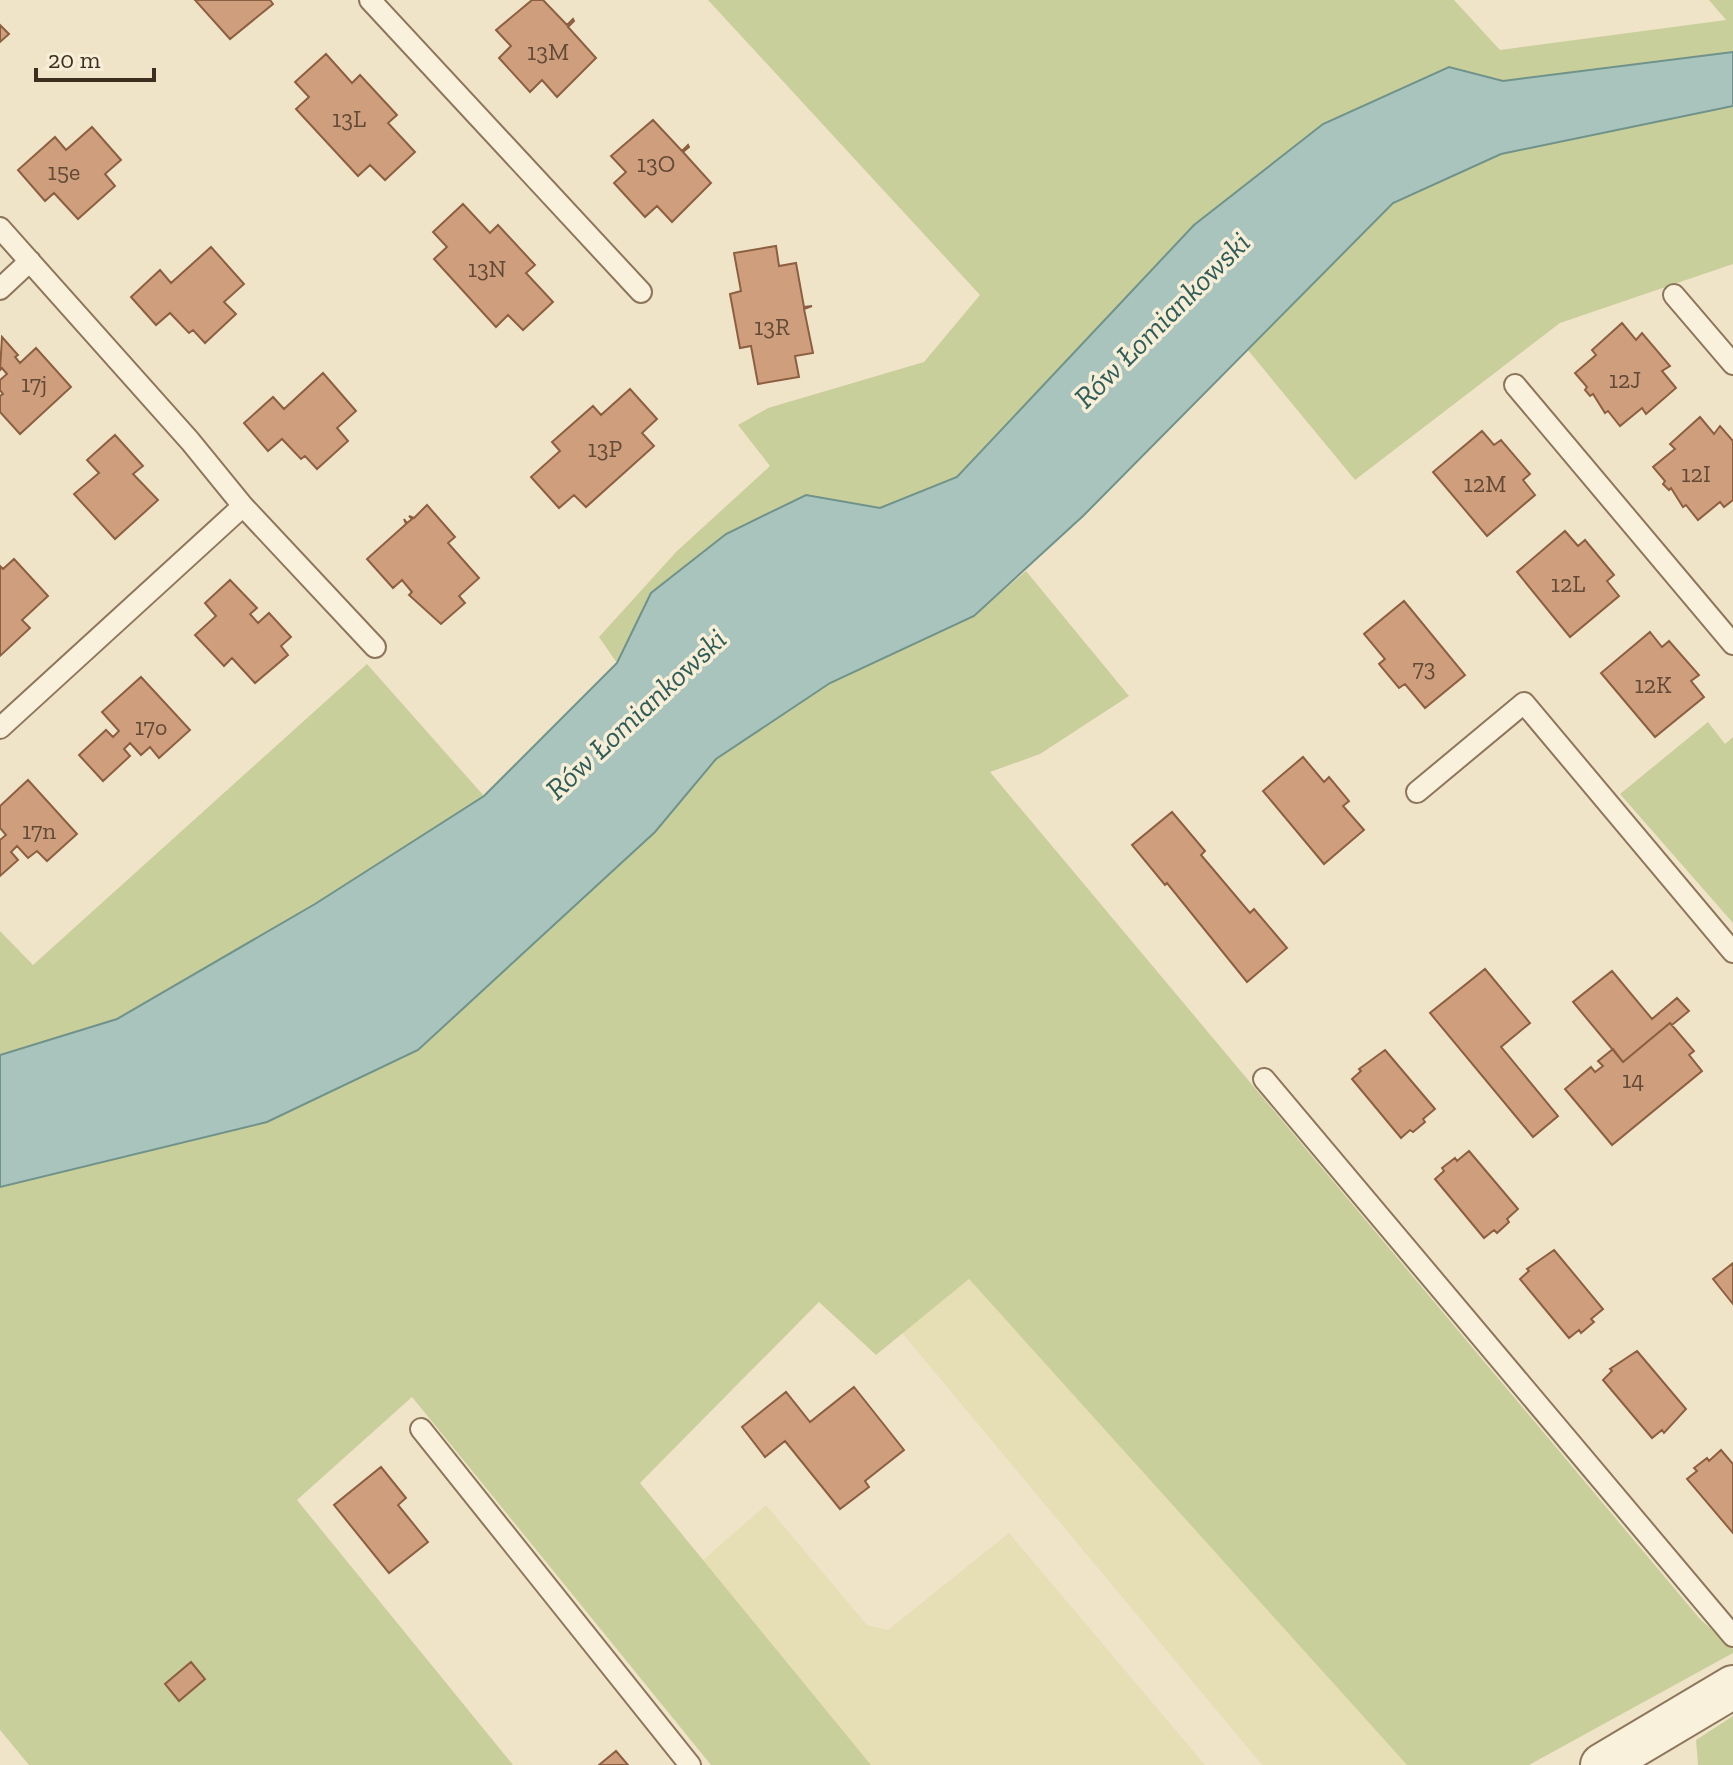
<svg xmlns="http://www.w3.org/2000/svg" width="1733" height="1765" font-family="'Zilla Slab',serif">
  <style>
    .farmland { fill: #e6deb5 }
    .green { fill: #c9cf9b }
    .water { fill: #a9c4bc; stroke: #6f938a; stroke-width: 2 }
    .building { fill: #cf9f7d; stroke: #8d5f41; stroke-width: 2 }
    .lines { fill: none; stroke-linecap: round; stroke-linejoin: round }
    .lane-casing { stroke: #8d765c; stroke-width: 24 }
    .street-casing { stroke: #8d765c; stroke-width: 46 }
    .lane { stroke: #faf1dc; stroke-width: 20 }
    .street { stroke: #faf1dc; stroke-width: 42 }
    .labels { text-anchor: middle; stroke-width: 7; stroke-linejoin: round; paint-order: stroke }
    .number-label { font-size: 24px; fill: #624a37 }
    .water-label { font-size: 30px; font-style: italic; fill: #2f5d5a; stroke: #f7eed8 }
  </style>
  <rect width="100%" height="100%" fill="#f0e4c8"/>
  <path class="farmland" d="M969 1279 1407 1765H1262L902 1333Z
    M766 1505 867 1625 888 1630 1009 1533 1205 1765H871L703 1560Z"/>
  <path class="green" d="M708 0H1454L1500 50 1726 20 1709 0H1733V52L1503 81 1449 67 1042 388 957 477 880 508 805 495 726 534 651 593 617 663 599 637 676 552 770 466 738 425 768 408 924 362 980 295Z
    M1733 106V264L1560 323 1355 480 1247 349 1393 203 1501 154Z
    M1026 571 1129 696 1040 754 990 772 1700 1619 1733 1649V1653L1529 1765H1407L969 1279 876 1355 819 1302 640 1483 871 1765H711L412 1397 297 1500 513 1765H29L0 1730V1187L267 1122 418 1050 655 832 716 759 830 683 974 616Z
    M367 664 484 796 315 904 117 1019 0 1055V931L33 965Z
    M1708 722 1725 744 1733 737V923L1620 794Z
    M1733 1716V1765H1698L1696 1740Z"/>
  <path class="water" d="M1733 52V106L1501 154 1393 203 1083 516 974 616 830 683 716 759 655 832 418 1050 267 1122 0 1187V1055L117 1019 315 904 484 796 617 663 651 593 726 534 806 495 880 508 957 477 1194 225 1323 124 1449 67 1503 81Z"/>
  <path class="building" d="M195 0H270L273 4 230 39Z
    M532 0H543L567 25 573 19 574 21 568 27 596 58 557 97 542 80 530 92 499 58 511 46 496 30Z
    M0 25 9 34 0 42Z
    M326 54 352 83 360 75 397 115 388 123 415 152 385 180 370 165 358 176 296 109 309 97 295 82Z
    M653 120 682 151 688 145 689 147 683 152 711 183 672 222 657 206 645 217 614 183 626 172 611 156Z
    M92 127 121 160 105 174 115 186 78 219 54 193 45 201 18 170 55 137 66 150Z
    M463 204 490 233 498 225 535 265 526 273 553 302 523 330 508 315 496 327 434 259 447 247 433 232Z
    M776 246 779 266 796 263 804 307 812 306 804 309 813 353 795 356 799 377 758 384 751 346 740 348 730 294 741 291 734 253Z
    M211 247 244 284 224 302 236 314 205 343 193 330 189 333 170 313 156 325 131 297 160 270 171 283Z
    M1622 323 1636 340 1642 333 1670 366 1662 371 1676 388 1646 414 1642 408 1620 426 1608 411 1605 413 1593 394 1590 396 1585 390 1587 387 1575 373 1596 355 1592 350Z
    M2 337 18 355 15 357 20 363 36 348 71 387 20 434 0 412V396L3 394 0 390V380L7 374 2 368 0 370Z
    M323 373 356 411 337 428 348 441 317 469 305 456 301 459 282 439 268 451 244 423 273 397 284 409Z
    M630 389 657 419 642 433 654 446 586 507 574 495 559 508 531 477 560 451 552 442 593 406 601 415Z
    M1700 417 1714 434 1720 426 1733 441V500L1724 507 1720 502 1698 520 1686 505 1683 507 1671 488 1669 490 1663 484 1665 481 1653 467 1675 449 1670 444Z
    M1482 431 1494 445 1501 440 1530 474 1523 480 1535 495 1487 536 1433 472Z
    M115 435 143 466 133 474 158 500 115 539 74 494 99 473 87 460Z
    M427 505 455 537 448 543 479 578 459 596 465 603 441 624 409 595 412 592 402 580 393 588 367 559 406 524 404 519 407 523 412 519 409 516 414 518Z
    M1565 531 1578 546 1585 540 1614 575 1607 581 1619 596 1570 637 1517 572Z
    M14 559 48 596 22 620 30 628 0 656V566L3 569Z
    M230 580 257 608 250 614 258 623 269 613 291 637 281 646 288 655 255 683 232 658 224 666 195 635 216 616 205 603Z
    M1404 601 1465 675 1425 708 1405 684 1399 688 1379 664 1385 659 1364 634Z
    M1650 632 1662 647 1669 641 1699 675 1691 681 1704 697 1655 737 1601 673Z
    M141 677 190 730 159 758 150 747 141 755 130 743 124 749 130 756 103 781 79 755 106 730 113 737 119 731 102 712Z
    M1303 757 1324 782 1329 777 1349 801 1343 806 1364 830 1324 864 1263 791Z
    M28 780 77 834 47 861 37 851 28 858 17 846 11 852 18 860 0 876V840L6 835 0 828V806Z
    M1172 812 1205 851 1201 855 1250 913 1254 909 1287 948 1247 982 1167 883 1165 885 1132 845Z
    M1485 969 1530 1023 1501 1047 1558 1116 1533 1137 1430 1013Z
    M1612 971 1652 1019 1677 998 1689 1011 1672 1025 1670 1023 1623 1062 1573 1002Z
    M1670 1023 1694 1051 1689 1055 1702 1071 1612 1145 1565 1089 1591 1067 1595 1072 1603 1066 1598 1061 1613 1049 1623 1062Z
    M1385 1050 1435 1109 1423 1119 1425 1122 1413 1132 1410 1130 1401 1138 1352 1079 1361 1071 1359 1069Z
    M1469 1151 1518 1209 1507 1219 1509 1222 1497 1233 1494 1230 1484 1238 1435 1179 1444 1171 1442 1168 1455 1158 1457 1161Z
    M1554 1250 1603 1309 1591 1319 1594 1322 1581 1333 1579 1330 1569 1338 1520 1279 1529 1271 1527 1269Z
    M1733 1263V1304L1713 1279Z
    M1637 1351 1686 1409 1664 1433 1662 1430 1652 1438 1603 1380 1612 1371 1610 1369Z
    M854 1387 904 1450 865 1481 869 1487 840 1509 785 1441 765 1457 742 1427 786 1392 810 1422Z
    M1721 1450 1733 1464V1533L1687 1479 1697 1471 1694 1468 1707 1458 1709 1461Z
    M381 1467 406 1498 398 1505 428 1542 389 1573 334 1505Z
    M191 1662 205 1679 179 1701 165 1684Z
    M616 1751 628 1765H599Z"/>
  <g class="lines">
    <g class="lane-casing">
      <path id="lane" d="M370 0 641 292
        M0 228 190 441 243 506 375 647
        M0 289 30 261
        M1674 295 1733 364
        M1515 385 1733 644
        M0 728 243 506
        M1417 792 1524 703 1733 952
        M1264 1079 1733 1636
        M421 1429 690 1765"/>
    </g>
    <g class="street-casing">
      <path id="street" d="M1602 1765 1733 1687"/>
    </g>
    <use href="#lane" class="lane"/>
    <use href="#street" class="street"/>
  </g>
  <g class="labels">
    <g class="number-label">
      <text x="548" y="60">13M</text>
      <text x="349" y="127">13L</text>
      <text x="656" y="172">13O</text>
      <text x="64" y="180">15e</text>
      <text x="487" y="277">13N</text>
      <text x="772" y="335">13R</text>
      <text x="1625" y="388">12J</text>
      <text x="34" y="392">17j</text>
      <text x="605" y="457">13P</text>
      <text x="1696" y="482">12I</text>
      <text x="1485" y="492">12M</text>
      <text x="1568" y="592">12L</text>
      <text x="1424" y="676">73</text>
      <text x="1653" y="693">12K</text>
      <text x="151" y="735">17o</text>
      <text x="39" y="839">17n</text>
      <text x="1633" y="1088">14</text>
    </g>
    <g class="water-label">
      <text transform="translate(1162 320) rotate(-45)" y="10">Rów Łomiankowski</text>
      <text transform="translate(636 714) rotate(-43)" y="10">Rów Łomiankowski</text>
    </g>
  </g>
  <path d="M36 68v12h118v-12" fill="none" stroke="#3d2e20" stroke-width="4"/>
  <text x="48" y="68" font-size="24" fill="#3d2e20" stroke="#f7eed8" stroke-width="6" paint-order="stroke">20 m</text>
</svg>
